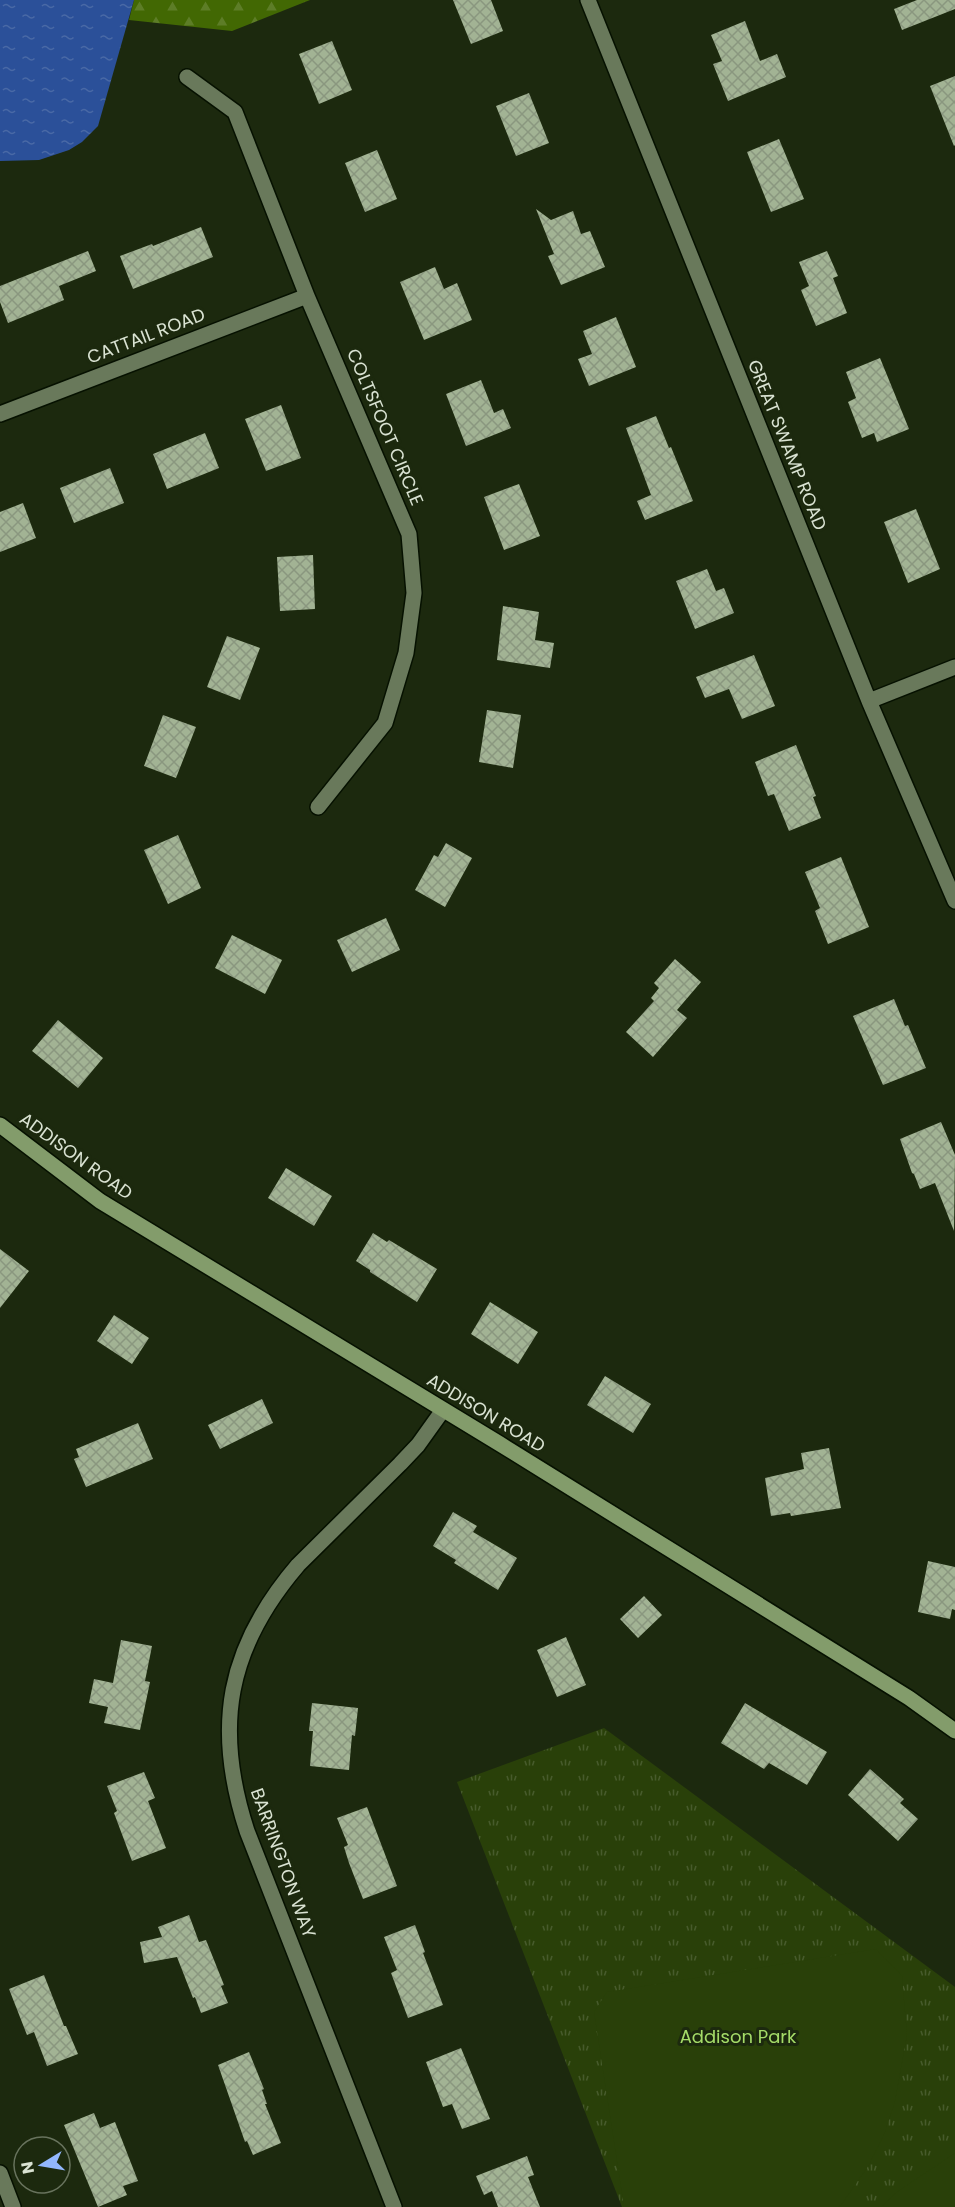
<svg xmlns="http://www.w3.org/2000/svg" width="955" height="2207" font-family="Poppins,sans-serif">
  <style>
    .grass { fill: url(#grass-tufts) }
    .forest { fill: url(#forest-firs) }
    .pitch { fill: #294009 }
    .water { fill: url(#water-ripples) }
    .building { fill: url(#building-cross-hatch) }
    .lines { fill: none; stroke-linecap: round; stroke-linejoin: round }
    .minor-casing { stroke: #061100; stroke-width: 18 }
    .major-casing { stroke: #061100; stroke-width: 18 }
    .minor { stroke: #69795b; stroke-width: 15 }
    .major { stroke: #839c6b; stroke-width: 15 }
    .labels { text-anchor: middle; stroke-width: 6; stroke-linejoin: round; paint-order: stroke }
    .street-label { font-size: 18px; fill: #dae3d3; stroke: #1c290e }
    .park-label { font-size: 18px; fill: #a4db68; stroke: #1c290e }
  </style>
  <defs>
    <pattern id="grass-tufts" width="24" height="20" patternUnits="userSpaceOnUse" patternTransform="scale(1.5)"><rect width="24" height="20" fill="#294009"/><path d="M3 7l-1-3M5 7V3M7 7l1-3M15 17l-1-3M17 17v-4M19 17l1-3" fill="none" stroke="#475b2c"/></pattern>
    <pattern id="forest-firs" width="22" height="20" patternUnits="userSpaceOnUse" patternTransform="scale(1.5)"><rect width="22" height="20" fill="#426803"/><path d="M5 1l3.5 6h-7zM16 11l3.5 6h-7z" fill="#5d7d27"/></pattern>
    <pattern id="water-ripples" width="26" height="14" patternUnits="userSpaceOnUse" patternTransform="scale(1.5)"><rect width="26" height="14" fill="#2b5099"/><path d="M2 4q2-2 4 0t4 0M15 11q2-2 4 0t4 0" fill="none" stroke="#4969a6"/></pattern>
    <pattern id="building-cross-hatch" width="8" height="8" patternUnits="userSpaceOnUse" patternTransform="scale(1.5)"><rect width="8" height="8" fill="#a2b394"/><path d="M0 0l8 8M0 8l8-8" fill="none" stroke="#8a977f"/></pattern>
  </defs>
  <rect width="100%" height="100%" fill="#1c290e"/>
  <path class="grass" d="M604 1728 955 1987V2207H622L457 1782Z"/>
  <path class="forest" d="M134 0H310L232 31 129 20Z"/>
  <path class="pitch" d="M876 1949 902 1976 907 2035 895 2101 885 2132 869 2165 841 2205 838 2207H624L594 2012 607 1992Z
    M955 2153V2207H881L897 2192Z"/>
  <path class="water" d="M0 0H134L98 126 82 142 69 150 39 160 0 161Z"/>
  <path class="building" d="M453 0H491L503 31 471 44Z
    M917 0H955V9L902 30 894 9Z
    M745 21 760 61 777 54 786 77 728 101 713 64 722 61 711 35Z
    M332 41 352 90 319 104 299 54Z
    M955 76V145L954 146 930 86Z
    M529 93 549 143 516 156 496 106Z
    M779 139 804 199 771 212 747 152Z
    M377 150 397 199 365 212 345 163Z
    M536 209 551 220 573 211 581 234 590 231 605 267 561 285 548 256 554 254Z
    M201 227 213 257 133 289 120 256 152 244 153 246Z
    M88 251 96 271 59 286 64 300 8 323 0 302V286Z
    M827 251 838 276 833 278 847 313 816 326 801 290 809 286 799 262Z
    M435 267 444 289 457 283 472 320 424 340 400 282Z
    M616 317 636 367 589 386 578 359 592 354 583 331Z
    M880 358 909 429 877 442 874 433 862 438 848 402 856 398 846 372Z
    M481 380 494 413 503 409 511 428 466 446 446 394Z
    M281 405 301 458 266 471 245 419Z
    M656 416 669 448 671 447 693 501 645 520 637 501 651 495 626 428Z
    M205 433 219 468 167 489 153 454Z
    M110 468 124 503 74 523 60 488Z
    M519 484 540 536 504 550 484 497Z
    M23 503 36 538 0 552V512Z
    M916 509 940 569 908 583 884 522Z
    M313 555 315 609 280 611 277 557Z
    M707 569 716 591 724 588 734 613 695 629 676 581Z
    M503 606 539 612 535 640 554 643 550 668 497 660Z
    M227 636 260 648 240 700 207 687Z
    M754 655 775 706 742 719 729 689 705 698 696 677Z
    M487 710 521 715 513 768 479 762Z
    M163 715 196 727 176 778 144 766Z
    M796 745 816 796 813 797 821 818 789 831 774 794 768 796 755 762Z
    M178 835 201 888 168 904 144 850Z
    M446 843 472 858 445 907 415 890 434 855 438 857Z
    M841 857 869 927 828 944 815 911 820 908 805 872Z
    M386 918 400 950 352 972 337 940Z
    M232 935 282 960 265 994 215 968Z
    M675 959 701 982 677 1010 687 1018 653 1057 626 1032 654 1001 651 998 659 988 654 983Z
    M894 999 905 1026 908 1025 926 1068 883 1085 853 1016Z
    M58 1020 103 1058 78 1088 32 1051Z
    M941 1122 955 1155 954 1231 935 1183 920 1189 914 1174 912 1173 900 1139Z
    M286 1168 332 1196 314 1226 268 1198Z
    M373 1233 387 1242 389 1240 437 1269 417 1302 370 1272V1270L356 1261Z
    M0 1249 29 1271 0 1308Z
    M490 1302 538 1332 518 1364 471 1334Z
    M114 1315 149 1338 132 1364 97 1341Z
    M605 1376 651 1404 633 1433 587 1405Z
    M262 1399 273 1423 220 1449 208 1425Z
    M138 1423 153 1459 86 1487 74 1459 79 1457 76 1449Z
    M829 1448 841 1508 791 1516 790 1513 771 1516 765 1478 804 1469 801 1453Z
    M453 1512 477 1526 473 1532 517 1558 498 1590 454 1563 456 1560 433 1546Z
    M928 1561 955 1567V1610L952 1609 950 1619 918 1612Z
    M644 1596 662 1615 638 1638 620 1619Z
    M566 1637 586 1685 557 1697 537 1650Z
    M121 1640 152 1646 145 1681 150 1682 140 1730 104 1723 108 1707 89 1703 94 1679 113 1683Z
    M312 1703 358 1708 355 1736 352 1735 349 1770 310 1766 313 1731H309Z
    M745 1703 827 1752 807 1785 769 1763 764 1769 721 1743Z
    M870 1769 904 1799 900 1803 918 1819 898 1841 848 1795Z
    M144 1772 155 1798 148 1801 166 1848 132 1861 114 1813 117 1811 107 1786Z
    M367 1807 397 1886 363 1899 349 1863 344 1847 348 1845 337 1818Z
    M189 1915 199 1942 206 1940 224 1985 221 1986 228 2003 201 2013 195 1997 193 1998 177 1957 144 1963 140 1942 162 1937 158 1927Z
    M415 1925 425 1952 423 1953 443 2005 408 2018 391 1973 397 1970 384 1937Z
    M44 1975 64 2026H66L78 2054 47 2066 34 2032 27 2035 9 1989Z
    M461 2048 490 2119 462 2129 452 2104 443 2107 426 2062Z
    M249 2052 264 2089 262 2090 267 2104H265L281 2143 253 2155 247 2141 245 2142 218 2065Z
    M94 2113 100 2128 115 2122 138 2181 123 2186 127 2195 98 2207 64 2125Z
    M527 2156 534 2175 528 2177 540 2207H498L492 2191 484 2195 476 2176Z"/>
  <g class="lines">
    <g class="minor-casing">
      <path id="minor" d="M588 0 869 701 955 901
        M187 77 235 112 307 296 409 534 414 593 406 653 385 723 318 807
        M0 414 307 296
        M869 701 955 667
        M0 2173 13 2207
        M394 2207 247 1831C213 1727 227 1648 298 1565L400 1464 418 1445 443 1410"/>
    </g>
    <g class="major-casing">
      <path id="major" d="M0 1125 100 1201 500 1444 909 1698 955 1731"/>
    </g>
    <use href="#minor" class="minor"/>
    <use href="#major" class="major"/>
  </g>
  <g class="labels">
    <g class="street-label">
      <text transform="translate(146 336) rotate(-21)" y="6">CATTAIL ROAD</text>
      <text transform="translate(385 427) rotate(67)" y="6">COLTSFOOT CIRCLE</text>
      <text transform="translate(787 445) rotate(68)" y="6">GREAT SWAMP ROAD</text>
      <text transform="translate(76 1156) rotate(36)" y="6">ADDISON ROAD</text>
      <text transform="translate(486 1413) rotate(31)" y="6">ADDISON ROAD</text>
      <text transform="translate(283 1863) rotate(70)" y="6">BARRINGTON WAY</text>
    </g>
    <g class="park-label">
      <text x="738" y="2043">Addison Park</text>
    </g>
  </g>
  <g transform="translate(42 2165) rotate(259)"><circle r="28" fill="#1c290e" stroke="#68735d" stroke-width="1.5"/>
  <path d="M0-4.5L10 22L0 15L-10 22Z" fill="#92b7fd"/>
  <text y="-9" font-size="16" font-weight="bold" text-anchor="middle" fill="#dae3d3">N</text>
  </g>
</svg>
